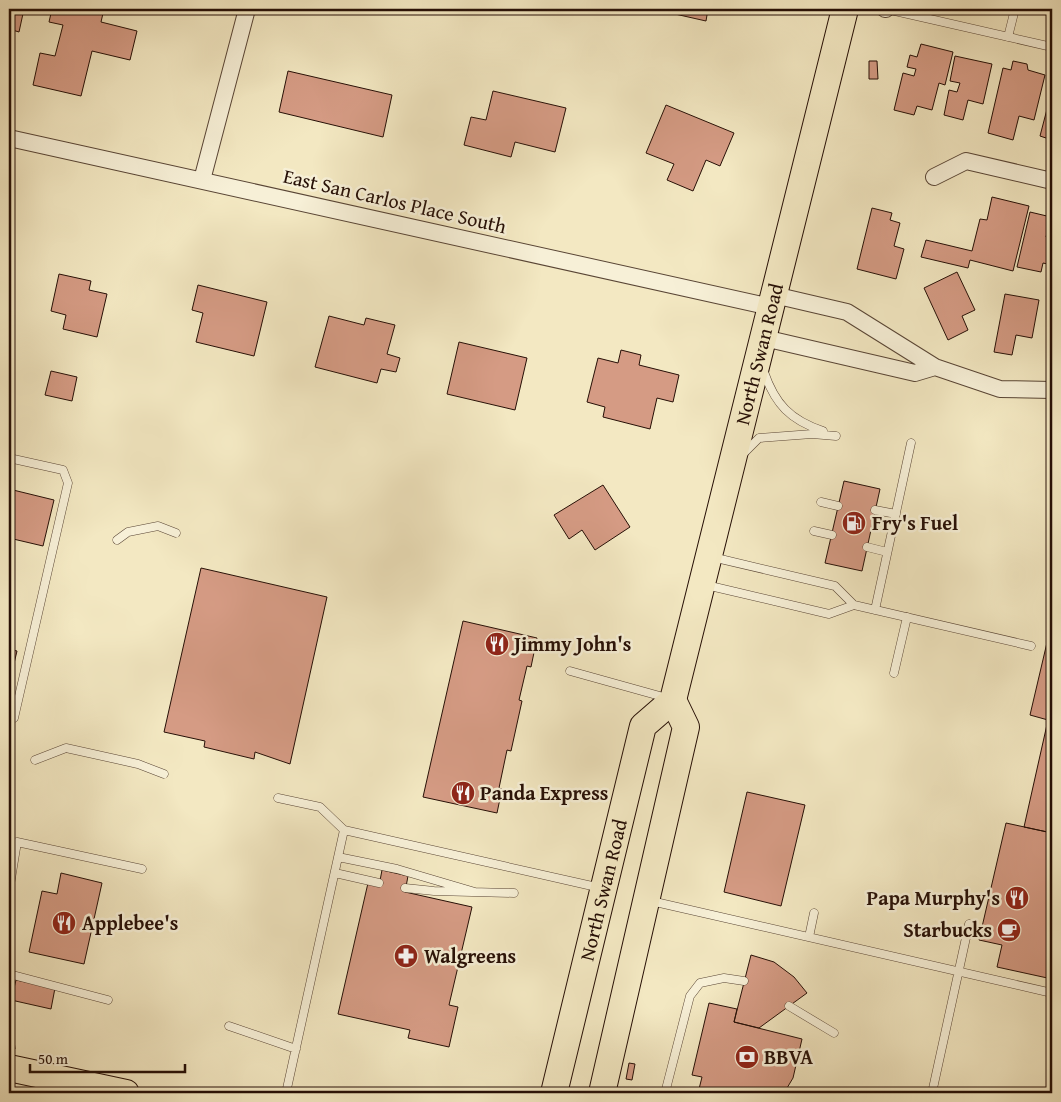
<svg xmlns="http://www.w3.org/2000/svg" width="1061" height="1102" font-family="'Gentium Book Plus',serif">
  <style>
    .building { fill: #d59b84; stroke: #260f06 }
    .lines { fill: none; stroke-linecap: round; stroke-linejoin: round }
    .service-casing { stroke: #594535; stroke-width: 9 }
    .minor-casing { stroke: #594535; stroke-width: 18 }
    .primary-casing { stroke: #260f06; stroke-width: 28 }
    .service { stroke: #f7f0d7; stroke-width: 8 }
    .minor { stroke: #f7f0d7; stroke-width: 16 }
    .primary { stroke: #f3e8c2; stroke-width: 26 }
    .labels { text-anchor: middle; stroke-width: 5; stroke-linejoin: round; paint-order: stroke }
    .street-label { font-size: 20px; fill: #260f06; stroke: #f7f0d7 }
    .poi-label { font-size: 20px; font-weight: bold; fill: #260f06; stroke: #f7f0d7; text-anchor: start }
  </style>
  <rect width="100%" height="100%" fill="#f3e8c2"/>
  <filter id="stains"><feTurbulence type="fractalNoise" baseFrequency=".004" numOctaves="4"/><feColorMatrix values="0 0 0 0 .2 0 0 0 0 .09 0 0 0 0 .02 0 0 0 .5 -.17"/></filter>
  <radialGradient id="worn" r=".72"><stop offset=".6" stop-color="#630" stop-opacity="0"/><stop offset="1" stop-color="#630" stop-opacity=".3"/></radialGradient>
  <path class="building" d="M9 9H24L19 32 9 29Z
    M52 9H104L101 22 137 31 130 60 92 51 81 96 33 85 40 53 55 56 63 25 49 22Z
    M676 9H708L706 21 675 14Z
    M921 44 953 52 945 85 939 83 932 110 917 106 914 115 894 110 903 73 914 76 916 69 907 67 910 55 917 57Z
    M955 56 992 64 983 104 968 100 963 120 944 115 949 90 957 92 960 83 950 81Z
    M869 61H877L878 79H869Z
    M1013 61 1027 64 1028 70 1045 75 1034 120 1019 116 1013 140 988 133 1003 68 1011 70Z
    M288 71 392 95 383 137 279 112Z
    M1052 90V140L1040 136Z
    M493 91 566 108 555 152 515 142 511 157 464 145 471 117 486 120Z
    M666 105 734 133 720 166 706 160 693 191 667 180 674 164 646 153Z
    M992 197 1029 206 1013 271 970 260 968 268 921 257 926 240 972 251 980 219 987 220Z
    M872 208 892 213 890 220 900 223 894 246 904 249 896 279 857 269Z
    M1030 212 1051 217 1046 237 1052 239V265L1043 263 1041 272 1017 267Z
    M957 272 975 310 962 316 968 330 948 340 924 288Z
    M59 274 91 281 89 290 107 294 97 337 63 329 66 315 51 311Z
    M198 285 267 302 254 356 196 342 203 313 192 310Z
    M1005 294 1039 300 1032 338 1016 335 1012 355 994 352Z
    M329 316 364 325 366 318 395 325 387 354 400 358 396 372 381 369 377 383 315 367Z
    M459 342 527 358 515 410 447 394Z
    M621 350 641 355 639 365 679 375 673 402 657 398 650 429 603 417 605 407 587 402 598 358 618 363Z
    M51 371 77 377 72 401 45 395Z
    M844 481 880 489 862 571 825 563Z
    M603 485 630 527 595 550 582 530 569 539 554 515Z
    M9 489 54 500 43 546 9 538Z
    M201 568 327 597 290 764 255 752 254 759 204 747 205 741 164 732Z
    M463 621 537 638 531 667 527 666 519 700 522 701 511 751 507 750 499 788 502 789 497 813 423 797Z
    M1049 634 1052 635V833L1024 827 1048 720 1030 715Z
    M9 649 17 651 10 680H9Z
    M747 792 805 805 781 906 724 892Z
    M1006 823 1052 833V979L997 967 1002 945 979 940Z
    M382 870 408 876 405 892 472 907 449 1005 458 1007 449 1047 408 1038 410 1030 338 1014 368 883 379 886Z
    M61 873 102 883 84 964 29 952 42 891 57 894Z
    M751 955 774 962 794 977 807 993 759 1028 734 1022Z
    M16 980 55 988 51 1009 11 1000Z
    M709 1003 737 1009 734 1022 802 1039 793 1078 787 1088 779 1093H698L702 1077 692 1075Z
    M9 1039 14 1040 15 1049 9 1048Z
    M629 1063 635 1064 632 1080 626 1079Z"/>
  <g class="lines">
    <g class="service-casing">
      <path id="service" d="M886 9 1052 47
        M1008 37 1015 9
        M764 372C775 404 790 420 823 431
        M743 454 759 438 812 434 836 436
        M9 458 63 470 68 483 14 718 9 721
        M821 502 838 506
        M875 510 896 514
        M814 531 832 535
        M117 540 128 532 158 526 176 533
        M867 547 887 552
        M712 557 835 586 854 605 1031 646
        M706 585 829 614 854 605
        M875 610 911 443
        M570 671 667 698
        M894 673 907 617
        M35 760 66 748 138 764 164 774
        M278 798 320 807 344 830 601 888
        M338 857 397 869 475 892
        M335 873 379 883
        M405 888 434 891 514 893
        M9 891 17 842 142 869
        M651 901 1052 993
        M809 937 814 913
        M9 974 108 1000
        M789 1006 834 1033
        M229 1026 296 1049
        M286 1093 344 830
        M665 1093 690 996 700 983 724 978 744 981
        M932 1093 969 924"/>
    </g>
    <g class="minor-casing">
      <path id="minor" d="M885 9H886
        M9 138 771 307
        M934 177 966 161 1052 181
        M202 180 247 9
        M774 295 847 312 935 367 1000 389 1052 390
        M764 338 915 373 935 367"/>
    </g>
    <g class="primary-casing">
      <g id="primary">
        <path d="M9 1068 126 1093"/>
        <path id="s1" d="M554 1093 643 726 673 700 845 9"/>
        <path d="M602 1093 686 727 673 700"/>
      </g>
    </g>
    <use href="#service" class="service"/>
    <use href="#minor" class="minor"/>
    <use href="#primary" class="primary"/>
  </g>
  <defs>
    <g id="fuel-disc" transform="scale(1.25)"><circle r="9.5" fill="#8f2418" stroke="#f7f0d7"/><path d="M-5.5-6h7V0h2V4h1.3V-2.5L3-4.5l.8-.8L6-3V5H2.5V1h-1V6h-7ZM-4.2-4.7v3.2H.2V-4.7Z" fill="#fff"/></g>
    <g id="restaurant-disc" transform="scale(1.25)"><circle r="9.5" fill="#8f2418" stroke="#f7f0d7"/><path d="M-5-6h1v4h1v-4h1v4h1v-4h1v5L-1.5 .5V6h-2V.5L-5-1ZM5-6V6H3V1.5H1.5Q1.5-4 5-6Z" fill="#fff"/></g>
    <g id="cafe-disc" transform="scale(1.25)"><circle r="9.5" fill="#8f2418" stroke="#f7f0d7"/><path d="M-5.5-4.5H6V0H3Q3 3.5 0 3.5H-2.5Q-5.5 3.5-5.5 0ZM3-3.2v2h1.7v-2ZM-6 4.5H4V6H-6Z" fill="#fff"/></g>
    <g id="pharmacy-disc" transform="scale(1.25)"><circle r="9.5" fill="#8f2418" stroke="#f7f0d7"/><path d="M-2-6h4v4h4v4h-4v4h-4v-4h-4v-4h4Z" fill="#fff"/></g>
    <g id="bank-disc" transform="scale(1.25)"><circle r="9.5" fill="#8f2418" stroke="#f7f0d7"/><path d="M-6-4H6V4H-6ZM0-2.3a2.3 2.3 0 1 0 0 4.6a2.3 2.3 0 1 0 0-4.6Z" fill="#fff"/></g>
  </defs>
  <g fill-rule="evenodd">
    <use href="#fuel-disc" x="854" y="523"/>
    <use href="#restaurant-disc" x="497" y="644"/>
    <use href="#restaurant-disc" x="463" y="793"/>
    <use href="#restaurant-disc" x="1017" y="898"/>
    <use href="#restaurant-disc" x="64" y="923"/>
    <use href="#cafe-disc" x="1009" y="930"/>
    <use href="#pharmacy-disc" x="406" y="956"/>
    <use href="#bank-disc" x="747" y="1057"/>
  </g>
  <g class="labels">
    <g class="street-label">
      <text transform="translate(395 201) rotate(13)" y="7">East San Carlos Place South</text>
      <text dy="7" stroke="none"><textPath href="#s1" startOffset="774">North Swan Road</textPath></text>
      <text dy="7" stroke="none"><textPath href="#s1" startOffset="209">North Swan Road</textPath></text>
    </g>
    <g class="poi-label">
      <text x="872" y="530">Fry's Fuel</text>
      <text x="514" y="651">Jimmy John's</text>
      <text x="480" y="800">Panda Express</text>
      <text x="1000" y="905" text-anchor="end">Papa Murphy's</text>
      <text x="82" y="930">Applebee's</text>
      <text x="992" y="937" text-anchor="end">Starbucks</text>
      <text x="424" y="963">Walgreens</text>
      <text x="764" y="1064">BBVA</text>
    </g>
  </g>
  <rect width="1061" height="1102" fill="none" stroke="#f3e8c2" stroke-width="30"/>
  <rect x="10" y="10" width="1041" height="1082" fill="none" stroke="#260f06" stroke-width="2.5"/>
  <rect x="15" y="15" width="1031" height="1072" fill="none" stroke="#260f06"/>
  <path d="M30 1064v8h155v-8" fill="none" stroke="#260f06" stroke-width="2.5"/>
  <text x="38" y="1064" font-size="15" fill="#260f06" stroke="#f7f0d7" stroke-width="4" paint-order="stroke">50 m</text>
  <rect width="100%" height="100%" filter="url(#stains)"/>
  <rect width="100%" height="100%" fill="url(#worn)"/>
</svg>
